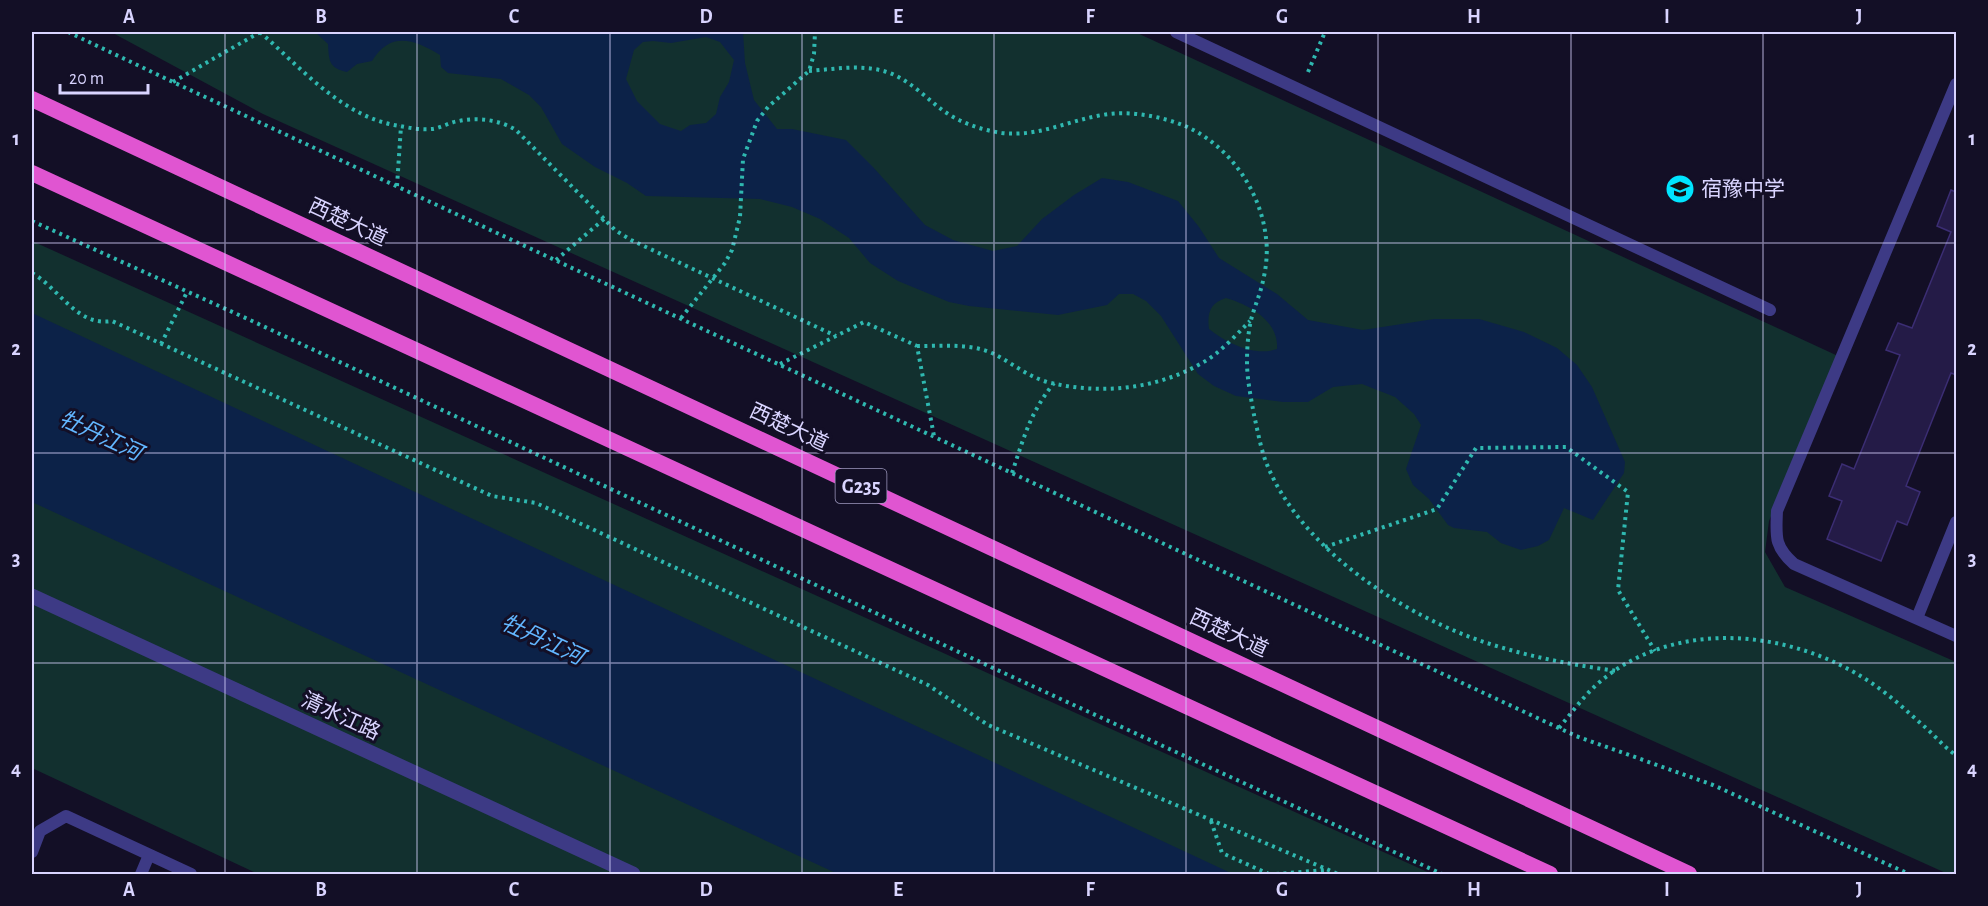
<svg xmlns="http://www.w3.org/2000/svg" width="1988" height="906" font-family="'Alegreya Sans','Noto Sans SC',sans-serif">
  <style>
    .green { fill: #12302f }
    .water { fill: #0c2248; fill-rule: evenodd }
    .building { fill: #241b47; stroke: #3b2d73; stroke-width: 1.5 }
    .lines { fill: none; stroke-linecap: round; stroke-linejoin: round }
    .path { stroke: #2fb8b0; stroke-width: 4; stroke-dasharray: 3 4.5; stroke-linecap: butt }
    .service { stroke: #3d3a85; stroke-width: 12 }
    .tertiary { stroke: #3d3a85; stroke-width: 15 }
    .trunk { stroke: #e055d1; stroke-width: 16 }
    .grid { fill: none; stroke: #d9d4ff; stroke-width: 1.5; stroke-opacity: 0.55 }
    .labels { text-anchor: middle; stroke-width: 6; stroke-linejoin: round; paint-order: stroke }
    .shield { fill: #130f26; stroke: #9e99be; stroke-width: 1.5 }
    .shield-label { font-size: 20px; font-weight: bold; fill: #d9d4ff }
    .poi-label { font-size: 21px; fill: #d9d4ff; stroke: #130f26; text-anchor: start }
    .street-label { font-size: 21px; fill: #d9d4ff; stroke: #130f26 }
    .water-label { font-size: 22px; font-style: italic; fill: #62b6ff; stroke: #130f26 }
    .neatline { fill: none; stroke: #d9d4ff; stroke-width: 2 }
    .grid-label { font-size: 20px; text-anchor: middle; font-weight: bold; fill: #d9d4ff }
  </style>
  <rect width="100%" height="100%" fill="#130f26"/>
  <path class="green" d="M111 32H1135L1838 356 1769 521 1765 552 1785 587 1956 662V874H1948L263 114Z
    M32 241 1432 874H258L32 768Z"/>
  <path class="water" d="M315 32H743L745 63 754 100 777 129H792L846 140 873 167 925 225 953 240 993 251 1017 246 1042 219 1074 195 1102 178 1128 182 1178 201 1199 227 1219 258 1277 294 1308 320 1363 330 1434 319H1479L1524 332 1557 348 1577 365 1592 387 1625 462 1624 473 1593 520 1564 508 1549 540 1538 546 1521 550 1501 543 1487 532 1454 528 1448 525 1429 499 1413 485 1406 469 1421 425 1414 414 1395 397 1362 384 1333 387 1308 402H1283L1236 396 1214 386 1198 374 1161 316 1146 301 1133 294H1119L1107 305 1058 315 969 306 949 302 898 281 870 263 849 238 820 219 792 207 760 199 646 196 627 183 595 167 562 144 541 107 529 95 501 79 448 73 441 67 440 55C414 39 390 31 372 61L357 64 347 72C329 68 329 61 328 44ZM706 37 720 42 734 60 729 82 720 97 716 114 706 123 690 125 681 131 660 124 637 101 626 79 634 50 643 42 653 41 671 43ZM1226 298C1250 305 1279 321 1277 349 1254 357 1227 343 1209 329 1207 313 1210 303 1226 298Z
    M32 313 1233 874H838L32 502Z"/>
  <path class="building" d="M1951 190 1956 192V375L1951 373 1906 486 1920 492 1907 525 1897 521 1881 561 1827 539 1842 501 1829 496 1842 464 1854 469 1900 355 1886 350 1898 323 1912 328 1951 232 1937 226Z"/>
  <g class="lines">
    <path class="path" d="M68 32 173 82 1576 736 1713 785 1909 874
      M260 32C300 67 343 118 400 126 409 128 422 130 432 129 441 128 450 122 459 121 478 117 500 120 516 130L615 230 631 240 836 336
      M809 71C835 69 862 64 887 72 908 79 924 96 941 109 958 122 981 130 1002 133 1039 137 1067 121 1102 115 1129 110 1160 116 1185 126 1229 145 1261 191 1266 238 1268 253 1266 270 1262 285 1259 297 1254 308 1251 320 1248 333 1247 348 1247 362 1247 379 1251 398 1254 415 1258 432 1261 451 1268 467 1303 550 1404 616 1487 643 1530 657 1573 665 1617 671
      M1308 72 1325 32
      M173 82 260 32
      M397 186 401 126
      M32 221 250 320 993 668 1442 874
      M556 260 604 219
      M32 273C59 288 77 327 112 321L492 496 536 503 928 685 988 725 1338 874
      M681 318 725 263 732 250 740 217 743 159 757 121 768 107 809 71 814 54 815 32
      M161 344 187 292
      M917 346C942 346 971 343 994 354 1012 363 1027 376 1047 382 1099 395 1155 390 1202 363 1220 353 1236 335 1250 321
      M780 364 864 322 917 346 934 436
      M1012 473C1024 437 1030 413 1054 383
      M1325 547 1437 509 1476 448 1566 447 1628 492 1618 590 1655 651
      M1559 728C1573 711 1585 694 1602 680 1678 618 1792 630 1870 682 1890 695 1908 712 1926 728 1936 737 1945 748 1956 755
      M1211 821 1222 853 1269 874
      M1276 874 1326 870"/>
    <path class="service" d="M1176 32 1770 310
      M1956 84 1777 511C1776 537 1774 546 1794 564L1956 636
      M1917 618 1956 522
      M32 852 40 831 66 816 191 874
      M141 874 149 855"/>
    <path class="tertiary" d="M32 596 633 874"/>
    <path class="trunk" d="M32 99 1689 874
      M32 173 1550 874"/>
  </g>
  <path class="grid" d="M225 32V874M417 32V874M610 32V874M802 32V874M994 32V874M1186 32V874M1378 32V874M1571 32V874M1763 32V874M32 243H1956M32 453H1956M32 663H1956"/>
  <defs>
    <g id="school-disc" transform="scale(1.5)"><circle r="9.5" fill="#00e5ff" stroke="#130f26"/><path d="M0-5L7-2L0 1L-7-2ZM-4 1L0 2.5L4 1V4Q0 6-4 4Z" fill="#111"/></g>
  </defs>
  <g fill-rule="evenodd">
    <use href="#school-disc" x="1680" y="189"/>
  </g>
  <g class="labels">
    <rect class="shield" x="835.5" y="469" width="51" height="34" rx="4.5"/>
    <g class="shield-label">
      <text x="861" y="493">G235</text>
    </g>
    <g class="poi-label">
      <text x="1701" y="196">宿豫中学</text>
    </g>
    <g class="street-label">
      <text transform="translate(348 222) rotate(25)" y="7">西楚大道</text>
      <text transform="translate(789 427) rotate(25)" y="7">西楚大道</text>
      <text transform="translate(1229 633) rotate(25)" y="7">西楚大道</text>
      <text transform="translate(341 716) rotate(25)" y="7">清水江路</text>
    </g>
    <g class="water-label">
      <text transform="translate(101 435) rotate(25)" y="8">牡丹江河</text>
      <text transform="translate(543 639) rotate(25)" y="8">牡丹江河</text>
    </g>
  </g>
  <rect width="1988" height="906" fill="none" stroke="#130f26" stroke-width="66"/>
  <path d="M60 84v9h88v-9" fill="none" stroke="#d9d4ff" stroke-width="3"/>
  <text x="69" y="84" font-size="18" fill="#d9d4ff" stroke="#130f26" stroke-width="4.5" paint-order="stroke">20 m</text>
  <rect x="33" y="33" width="1922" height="840" class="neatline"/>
  <g class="grid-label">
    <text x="129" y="23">A</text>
    <text x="321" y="23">B</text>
    <text x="514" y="23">C</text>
    <text x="706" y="23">D</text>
    <text x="898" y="23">E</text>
    <text x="1090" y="23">F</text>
    <text x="1282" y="23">G</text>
    <text x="1474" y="23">H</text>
    <text x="1667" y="23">I</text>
    <text x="1859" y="23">J</text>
    <text x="16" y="145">1</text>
    <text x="1972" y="145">1</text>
    <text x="16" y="355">2</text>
    <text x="1972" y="355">2</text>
    <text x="16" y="565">3</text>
    <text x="1972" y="565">3</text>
    <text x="16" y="775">4</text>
    <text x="1972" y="775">4</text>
    <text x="129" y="896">A</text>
    <text x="321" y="896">B</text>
    <text x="514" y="896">C</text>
    <text x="706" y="896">D</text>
    <text x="898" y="896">E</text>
    <text x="1090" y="896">F</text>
    <text x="1282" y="896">G</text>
    <text x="1474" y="896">H</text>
    <text x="1667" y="896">I</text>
    <text x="1859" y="896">J</text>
  </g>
</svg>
